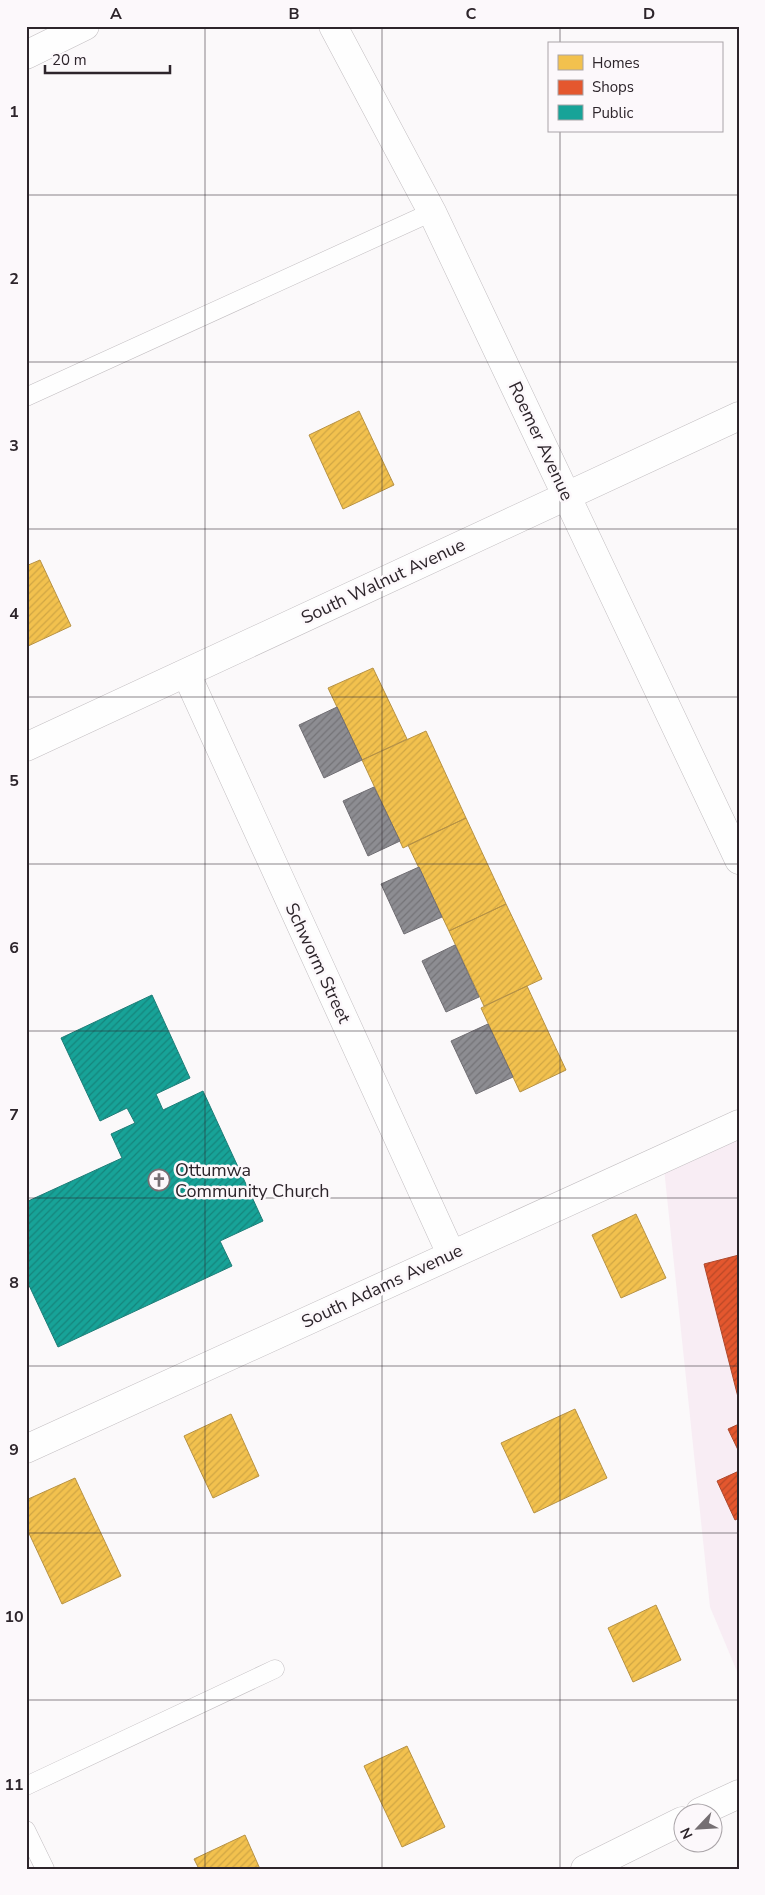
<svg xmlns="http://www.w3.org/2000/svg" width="765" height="1895" font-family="'Nunito Sans',sans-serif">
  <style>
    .built { fill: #f8edf4 }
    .homes { fill: url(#homes-hatch); stroke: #b79244 }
    .shops { fill: url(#shops-hatch); stroke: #ad482d }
    .public { fill: url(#public-hatch); stroke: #1e7d77 }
    .industry { fill: url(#industry-hatch); stroke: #706e73 }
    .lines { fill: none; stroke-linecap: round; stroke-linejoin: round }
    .lane-casing { stroke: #c2bec1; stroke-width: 19 }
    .street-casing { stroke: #c2bec1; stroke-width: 29 }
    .secondary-casing { stroke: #c2bec1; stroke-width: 29 }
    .lane { stroke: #fefefe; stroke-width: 18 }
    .street { stroke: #fefefe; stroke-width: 28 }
    .secondary { stroke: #fefefe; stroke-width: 28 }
    .grid { fill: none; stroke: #2d252b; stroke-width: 1; stroke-opacity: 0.55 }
    .labels { text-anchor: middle; stroke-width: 5; stroke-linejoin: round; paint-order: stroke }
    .street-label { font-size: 18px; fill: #2d252b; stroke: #fcf8fb }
    .poi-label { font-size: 18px; fill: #2d252b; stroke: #fcf8fb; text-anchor: start }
    .neatline { fill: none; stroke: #2d252b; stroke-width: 2 }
    .grid-label { font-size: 16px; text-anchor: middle; font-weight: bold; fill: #2d252b }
  </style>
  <defs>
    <pattern id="homes-hatch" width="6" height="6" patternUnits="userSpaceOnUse" patternTransform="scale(1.25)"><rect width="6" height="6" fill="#f2c14e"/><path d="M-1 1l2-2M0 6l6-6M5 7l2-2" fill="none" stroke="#d0a644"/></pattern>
    <pattern id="shops-hatch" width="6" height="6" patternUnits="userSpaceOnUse" patternTransform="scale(1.25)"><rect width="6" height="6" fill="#e4572e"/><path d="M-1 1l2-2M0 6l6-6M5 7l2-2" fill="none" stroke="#b94827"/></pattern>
    <pattern id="public-hatch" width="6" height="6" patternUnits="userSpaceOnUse" patternTransform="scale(1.25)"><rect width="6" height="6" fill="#17a398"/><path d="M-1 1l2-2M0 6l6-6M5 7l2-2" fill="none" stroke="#15857c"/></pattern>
    <pattern id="industry-hatch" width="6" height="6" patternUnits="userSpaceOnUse" patternTransform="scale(1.25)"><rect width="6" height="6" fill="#8d8d92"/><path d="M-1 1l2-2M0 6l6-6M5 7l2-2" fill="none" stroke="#747377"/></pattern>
  </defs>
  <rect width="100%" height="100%" fill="#fbf9fa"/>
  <path class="built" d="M739 1124V1676L710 1607 663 1159Z"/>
  <path class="homes" d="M359 411 394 485 343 509 309 435Z
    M40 560 71 626 26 647V566Z
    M373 668 407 739 362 760 328 688Z
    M426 731 466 818 403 848 362 760Z
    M466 818 506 904 449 931 408 845Z
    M506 904 542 979 484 1006 449 931Z
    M527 986 566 1070 520 1092 481 1008Z
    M636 1214 666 1278 621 1298 592 1235Z
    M575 1409 607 1478 534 1513 501 1443Z
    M231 1414 259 1476 213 1498 184 1436Z
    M75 1478 121 1576 62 1604 26 1527V1500Z
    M656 1605 681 1660 633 1682 608 1628Z
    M407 1746 445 1827 402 1847 364 1766Z
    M245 1835 260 1869H199L194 1859Z"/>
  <path class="shops" d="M739 1255V1401L704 1264Z
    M739 1424V1452L728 1429Z
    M739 1471V1518L735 1520 717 1481Z"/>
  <path class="public" d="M152 995 190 1078 156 1094 163 1110 203 1091 263 1221 220 1241 232 1266 58 1347 26 1279V1202L122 1158 111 1134 135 1123 127 1108 100 1121 61 1038Z"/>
  <path class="industry" d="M337 707 362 760 324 778 299 725Z
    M374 787 400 841 368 856 343 801Z
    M419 867 442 917 404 934 381 884Z
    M455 945 479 997 446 1012 422 961Z
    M488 1024 513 1077 476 1094 451 1041Z"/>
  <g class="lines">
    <g class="lane-casing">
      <path id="lane" d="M26 397 432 212
        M26 1786 275 1669
        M26 1830 45 1869"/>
    </g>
    <g class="street-casing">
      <path id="street" d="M26 55 85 26
        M186 673 451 1254
        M26 747 739 416
        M26 1449 739 1124
        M700 1812 739 1794
        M585 1869 682 1821"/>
    </g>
    <g class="secondary-casing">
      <path id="secondary" d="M333 26 432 212 739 860"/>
    </g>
    <use href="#lane" class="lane"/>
    <use href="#street" class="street"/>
    <use href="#secondary" class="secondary"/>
  </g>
  <path class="grid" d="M205 26V1869M382 26V1869M560 26V44M560 131V1869M26 195H739M26 362H739M26 529H739M26 697H739M26 864H739M26 1031H739M26 1198H739M26 1366H739M26 1533H739M26 1700H739"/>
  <defs>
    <g id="church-ring" transform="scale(1.125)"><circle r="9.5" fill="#fcf8fb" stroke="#756f73" stroke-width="1.5"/><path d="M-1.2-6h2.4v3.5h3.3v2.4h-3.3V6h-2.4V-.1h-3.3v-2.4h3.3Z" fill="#756f73"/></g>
  </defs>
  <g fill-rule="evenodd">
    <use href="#church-ring" x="159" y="1180"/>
  </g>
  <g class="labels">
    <g class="street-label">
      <text transform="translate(541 441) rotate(65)" y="6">Roemer Avenue</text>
      <text transform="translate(383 581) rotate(-25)" y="6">South Walnut Avenue</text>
      <text transform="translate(318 963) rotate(65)" y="6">Schworm Street</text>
      <text transform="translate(382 1286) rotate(-25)" y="6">South Adams Avenue</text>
    </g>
    <g class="poi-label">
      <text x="175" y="1176">Ottumwa<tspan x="175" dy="21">Community Church</tspan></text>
    </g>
  </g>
  <rect width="765" height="1895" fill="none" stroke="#fcf8fb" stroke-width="55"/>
  <rect x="548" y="42" width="175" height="90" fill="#fcf8fb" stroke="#a9a4a8"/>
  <rect x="558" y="55" width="25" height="15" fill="#f2c14e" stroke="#a9a4a8"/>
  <text x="592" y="68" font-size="15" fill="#2d252b">Homes</text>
  <rect x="558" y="80" width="25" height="15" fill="#e4572e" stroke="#a9a4a8"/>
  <text x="592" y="92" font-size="15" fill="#2d252b">Shops</text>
  <rect x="558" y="105" width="25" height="15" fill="#17a398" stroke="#a9a4a8"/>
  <text x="592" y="118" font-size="15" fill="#2d252b">Public</text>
  <g transform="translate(698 1828) rotate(245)"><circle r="24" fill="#fcf8fb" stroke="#a9a4a8"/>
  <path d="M0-4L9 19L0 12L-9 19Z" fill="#756f73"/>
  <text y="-8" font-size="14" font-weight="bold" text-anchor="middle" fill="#2d252b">N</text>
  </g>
  <path d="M45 65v8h125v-8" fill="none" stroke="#2d252b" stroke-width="2.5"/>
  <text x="52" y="65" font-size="15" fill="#2d252b" stroke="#fcf8fb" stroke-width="4" paint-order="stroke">20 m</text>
  <rect x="28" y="28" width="710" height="1840" class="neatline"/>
  <g class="grid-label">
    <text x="116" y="19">A</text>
    <text x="294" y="19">B</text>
    <text x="471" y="19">C</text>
    <text x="649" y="19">D</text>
    <text x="14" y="117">1</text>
    <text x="14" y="284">2</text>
    <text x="14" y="451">3</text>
    <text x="14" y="619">4</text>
    <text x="14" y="786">5</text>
    <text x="14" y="953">6</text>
    <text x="14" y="1120">7</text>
    <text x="14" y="1288">8</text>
    <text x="14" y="1455">9</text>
    <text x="14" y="1622">10</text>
    <text x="14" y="1790">11</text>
  </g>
</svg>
